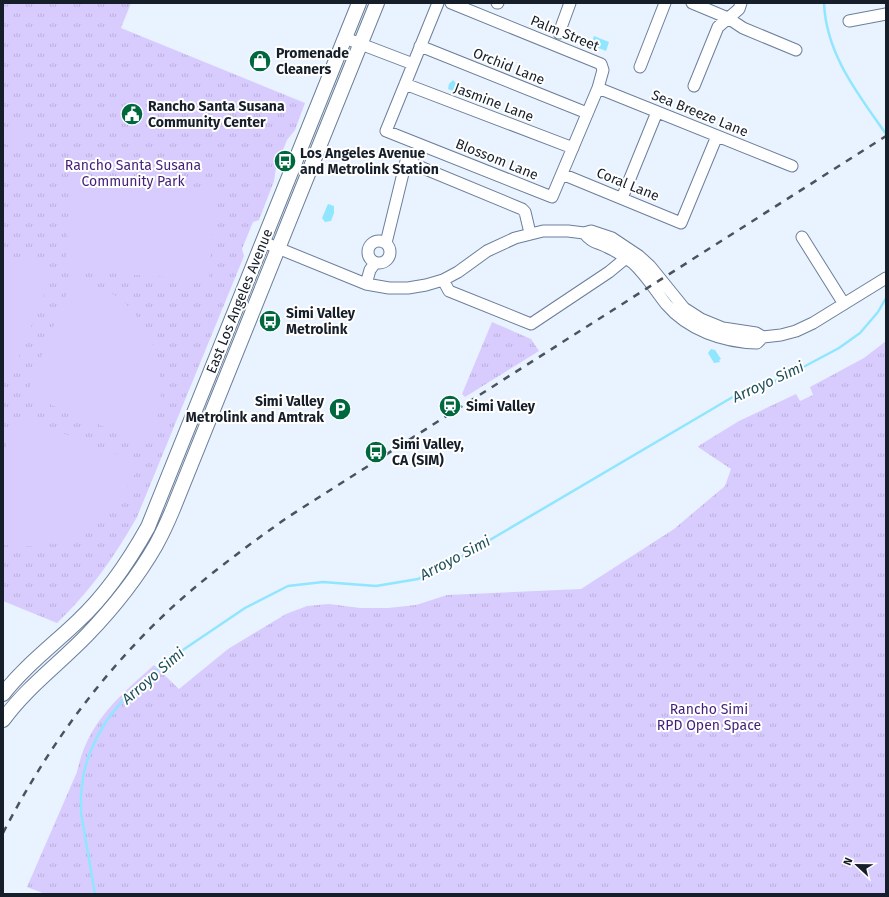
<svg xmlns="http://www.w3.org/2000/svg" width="889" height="897" font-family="'Fira Sans',sans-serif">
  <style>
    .park { fill: url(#park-tufts) }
    .garden { fill: #d8ccfe }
    .water { fill: #8fe6fe }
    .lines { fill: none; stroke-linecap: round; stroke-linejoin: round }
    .stream { stroke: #8fe6fe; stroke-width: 2.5 }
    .minor-casing { stroke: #6b7f9a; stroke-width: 13 }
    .major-casing { stroke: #6b7f9a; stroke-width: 16 }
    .minor { stroke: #fff; stroke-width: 11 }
    .major { stroke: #fff; stroke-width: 14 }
    .rail { stroke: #4a525e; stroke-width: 2.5; stroke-dasharray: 7 7; stroke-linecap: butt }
    .labels { text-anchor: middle; stroke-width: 4; stroke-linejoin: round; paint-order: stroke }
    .street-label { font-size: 14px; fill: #161e29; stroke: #fff }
    .poi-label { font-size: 14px; font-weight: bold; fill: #161e29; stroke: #fff; text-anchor: start }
    .park-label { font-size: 14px; fill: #431f78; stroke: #fff }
    .water-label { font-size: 15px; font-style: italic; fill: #1d505c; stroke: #fff }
  </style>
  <defs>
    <pattern id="park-tufts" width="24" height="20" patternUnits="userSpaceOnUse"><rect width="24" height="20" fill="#d8ccfe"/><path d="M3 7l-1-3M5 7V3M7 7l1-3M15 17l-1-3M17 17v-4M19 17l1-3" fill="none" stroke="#b9afda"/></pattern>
  </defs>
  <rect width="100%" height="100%" fill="#e9f2ff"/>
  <path class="park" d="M3 3H131L121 28 305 103 295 130 287 140 276 168 274 181 259 220 253 222 242 249 244 256 137 517C113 559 92 589 57 623L3 601Z
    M492 322 531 339 539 351 465 397 462 394Z
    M886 341V894H45L27 887 77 772C88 721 118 698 154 665L179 689 228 649 286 614 307 606 329 604 360 608H388L416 605 447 595 581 589 674 529 725 486 731 469 698 447 700 445 739 421 796 394 800 401 813 395 810 387 864 358Z"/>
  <path class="garden" d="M3 126 26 135 20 150 3 143Z
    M71 182 215 193 209 280 65 270Z
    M3 258C21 257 38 264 54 270L10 379 3 384Z
    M74 276C88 282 101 287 113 294 143 312 162 358 161 392 160 411 154 428 148 445L37 399 31 391 30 384Z
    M27 419 140 464C110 525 73 553 3 545V454L15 424 21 420Z"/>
  <path class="water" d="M594 36 609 42 606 51 591 45Z
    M453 80 458 86H463L465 88 462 94 448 89 449 84Z
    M328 204 334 206V213L331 221 325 222 322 218Z
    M711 349 715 350 721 359 719 360 720 362 714 363 708 353Z"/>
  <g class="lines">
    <path class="stream" d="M824 3C826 54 858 94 886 134
      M95 894 81 813V793L84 772 89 755 97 737 107 720 123 700 168 660 245 608 288 586 323 582 376 586 418 579 444 567 748 388 767 385 794 372 839 348 860 333 878 312 886 298"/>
    <g class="minor-casing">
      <path id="minor" d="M438 3 386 131 552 197 598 88 603 70 601 64 451 3
        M497 3H498
        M692 3 728 18 743 28 796 50
        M849 21 886 14
        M559 33 570 3
        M345 38 413 64
        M420 46 587 113
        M640 67 665 3
        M405 84 573 148
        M694 86 718 27 739 9 741 3
        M598 88 792 166
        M562 174 681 223 717 136
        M622 198 657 112
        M584 233C592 243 597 242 607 247 616 251 625 257 633 263 646 275 655 290 666 304 688 330 723 342 757 343L763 337 781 335 796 331 813 323 886 278
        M802 237 844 304
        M368 252a11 11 0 1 1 22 0a11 11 0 1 1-22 0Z
        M263 242 366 284 389 288H408L426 285 443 280 458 272 487 251 515 238 543 231H568L584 233 591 231 612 238 639 256 650 266 684 308 701 319 723 328 756 333 763 337
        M386 243 406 161 522 209 525 212 530 233
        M443 280 449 291 531 324 609 272 626 258
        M366 284 370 270 375 263"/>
    </g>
    <g class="major-casing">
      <path id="major" d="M3 694C25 666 53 645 78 621 107 594 129 561 148 527L359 3
        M3 720C27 687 59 664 87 635 113 608 137 578 156 545 162 534 168 521 173 509L377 3"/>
    </g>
    <use href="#minor" class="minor"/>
    <use href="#major" class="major"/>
    <path class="rail" d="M3 833C48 746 105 668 178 602 213 571 250 544 288 517L886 136"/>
  </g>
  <defs>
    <g id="shop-disc" transform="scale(1.15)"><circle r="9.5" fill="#00683e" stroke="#fff"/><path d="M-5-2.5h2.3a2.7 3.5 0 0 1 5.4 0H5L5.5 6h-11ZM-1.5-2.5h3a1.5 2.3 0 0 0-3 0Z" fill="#fff"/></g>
    <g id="civic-disc" transform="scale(1.15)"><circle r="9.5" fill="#00683e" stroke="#fff"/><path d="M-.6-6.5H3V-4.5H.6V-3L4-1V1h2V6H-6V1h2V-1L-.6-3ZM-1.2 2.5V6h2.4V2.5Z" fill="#fff"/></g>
    <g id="bus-disc" transform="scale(1.15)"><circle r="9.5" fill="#00683e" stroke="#fff"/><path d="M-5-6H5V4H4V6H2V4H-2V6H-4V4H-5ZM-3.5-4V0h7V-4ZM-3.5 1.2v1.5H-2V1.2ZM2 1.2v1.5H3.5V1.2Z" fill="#fff"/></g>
    <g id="station-disc" transform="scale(1.15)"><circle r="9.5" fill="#00683e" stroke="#fff"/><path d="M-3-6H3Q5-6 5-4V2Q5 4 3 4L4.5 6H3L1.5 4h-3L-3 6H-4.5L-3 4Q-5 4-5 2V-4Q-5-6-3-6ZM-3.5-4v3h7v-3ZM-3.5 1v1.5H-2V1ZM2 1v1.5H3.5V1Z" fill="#fff"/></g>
    <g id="parking-disc" transform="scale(1.15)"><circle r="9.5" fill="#00683e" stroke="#fff"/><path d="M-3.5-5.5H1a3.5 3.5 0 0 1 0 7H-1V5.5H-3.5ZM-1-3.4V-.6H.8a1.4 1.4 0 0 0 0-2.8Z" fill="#fff"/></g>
  </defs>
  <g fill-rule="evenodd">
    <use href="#shop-disc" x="260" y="61"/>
    <use href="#civic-disc" x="132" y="114"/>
    <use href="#bus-disc" x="285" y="161"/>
    <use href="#bus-disc" x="270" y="321"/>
    <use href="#station-disc" x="450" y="406"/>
    <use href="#parking-disc" x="340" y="409"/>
    <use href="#bus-disc" x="376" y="452"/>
  </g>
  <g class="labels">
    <g class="street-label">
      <text transform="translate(565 33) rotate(22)" y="5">Palm Street</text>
      <text transform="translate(509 66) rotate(22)" y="5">Orchid Lane</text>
      <text transform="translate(494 102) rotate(21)" y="5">Jasmine Lane</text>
      <text transform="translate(700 113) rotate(22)" y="5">Sea Breeze Lane</text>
      <text transform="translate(497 159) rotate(22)" y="5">Blossom Lane</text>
      <text transform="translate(628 184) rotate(22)" y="5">Coral Lane</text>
      <text transform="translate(239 301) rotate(-68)" y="5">East Los Angeles Avenue</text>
    </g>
    <g class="poi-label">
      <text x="276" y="58">Promenade<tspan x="276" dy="16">Cleaners</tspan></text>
      <text x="148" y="111">Rancho Santa Susana<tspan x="148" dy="16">Community Center</tspan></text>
      <text x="300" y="158">Los Angeles Avenue<tspan x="300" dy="16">and Metrolink Station</tspan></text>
      <text x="286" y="318">Simi Valley<tspan x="286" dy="16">Metrolink</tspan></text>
      <text x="324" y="406" text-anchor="end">Simi Valley<tspan x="324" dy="16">Metrolink and Amtrak</tspan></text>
      <text x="466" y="411">Simi Valley</text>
      <text x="392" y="449">Simi Valley,<tspan x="392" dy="16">CA (SIM)</tspan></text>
    </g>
    <g class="park-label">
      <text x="133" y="170">Rancho Santa Susana<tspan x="133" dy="16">Community Park</tspan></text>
      <text x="709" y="714">Rancho Simi<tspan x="709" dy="16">RPD Open Space</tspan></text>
    </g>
    <g class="water-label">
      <text transform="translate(768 382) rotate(-25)" y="5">Arroyo Simi</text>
      <text transform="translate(455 558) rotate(-28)" y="5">Arroyo Simi</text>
      <text transform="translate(153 676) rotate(-41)" y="5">Arroyo Simi</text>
    </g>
  </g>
  <rect width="889" height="897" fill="none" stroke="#161e29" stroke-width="8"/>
  <g transform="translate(857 865) rotate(292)" stroke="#ffffff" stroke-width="3" paint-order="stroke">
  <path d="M0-3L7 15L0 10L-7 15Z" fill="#161e29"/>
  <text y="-6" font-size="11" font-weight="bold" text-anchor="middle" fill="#161e29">N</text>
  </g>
</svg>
